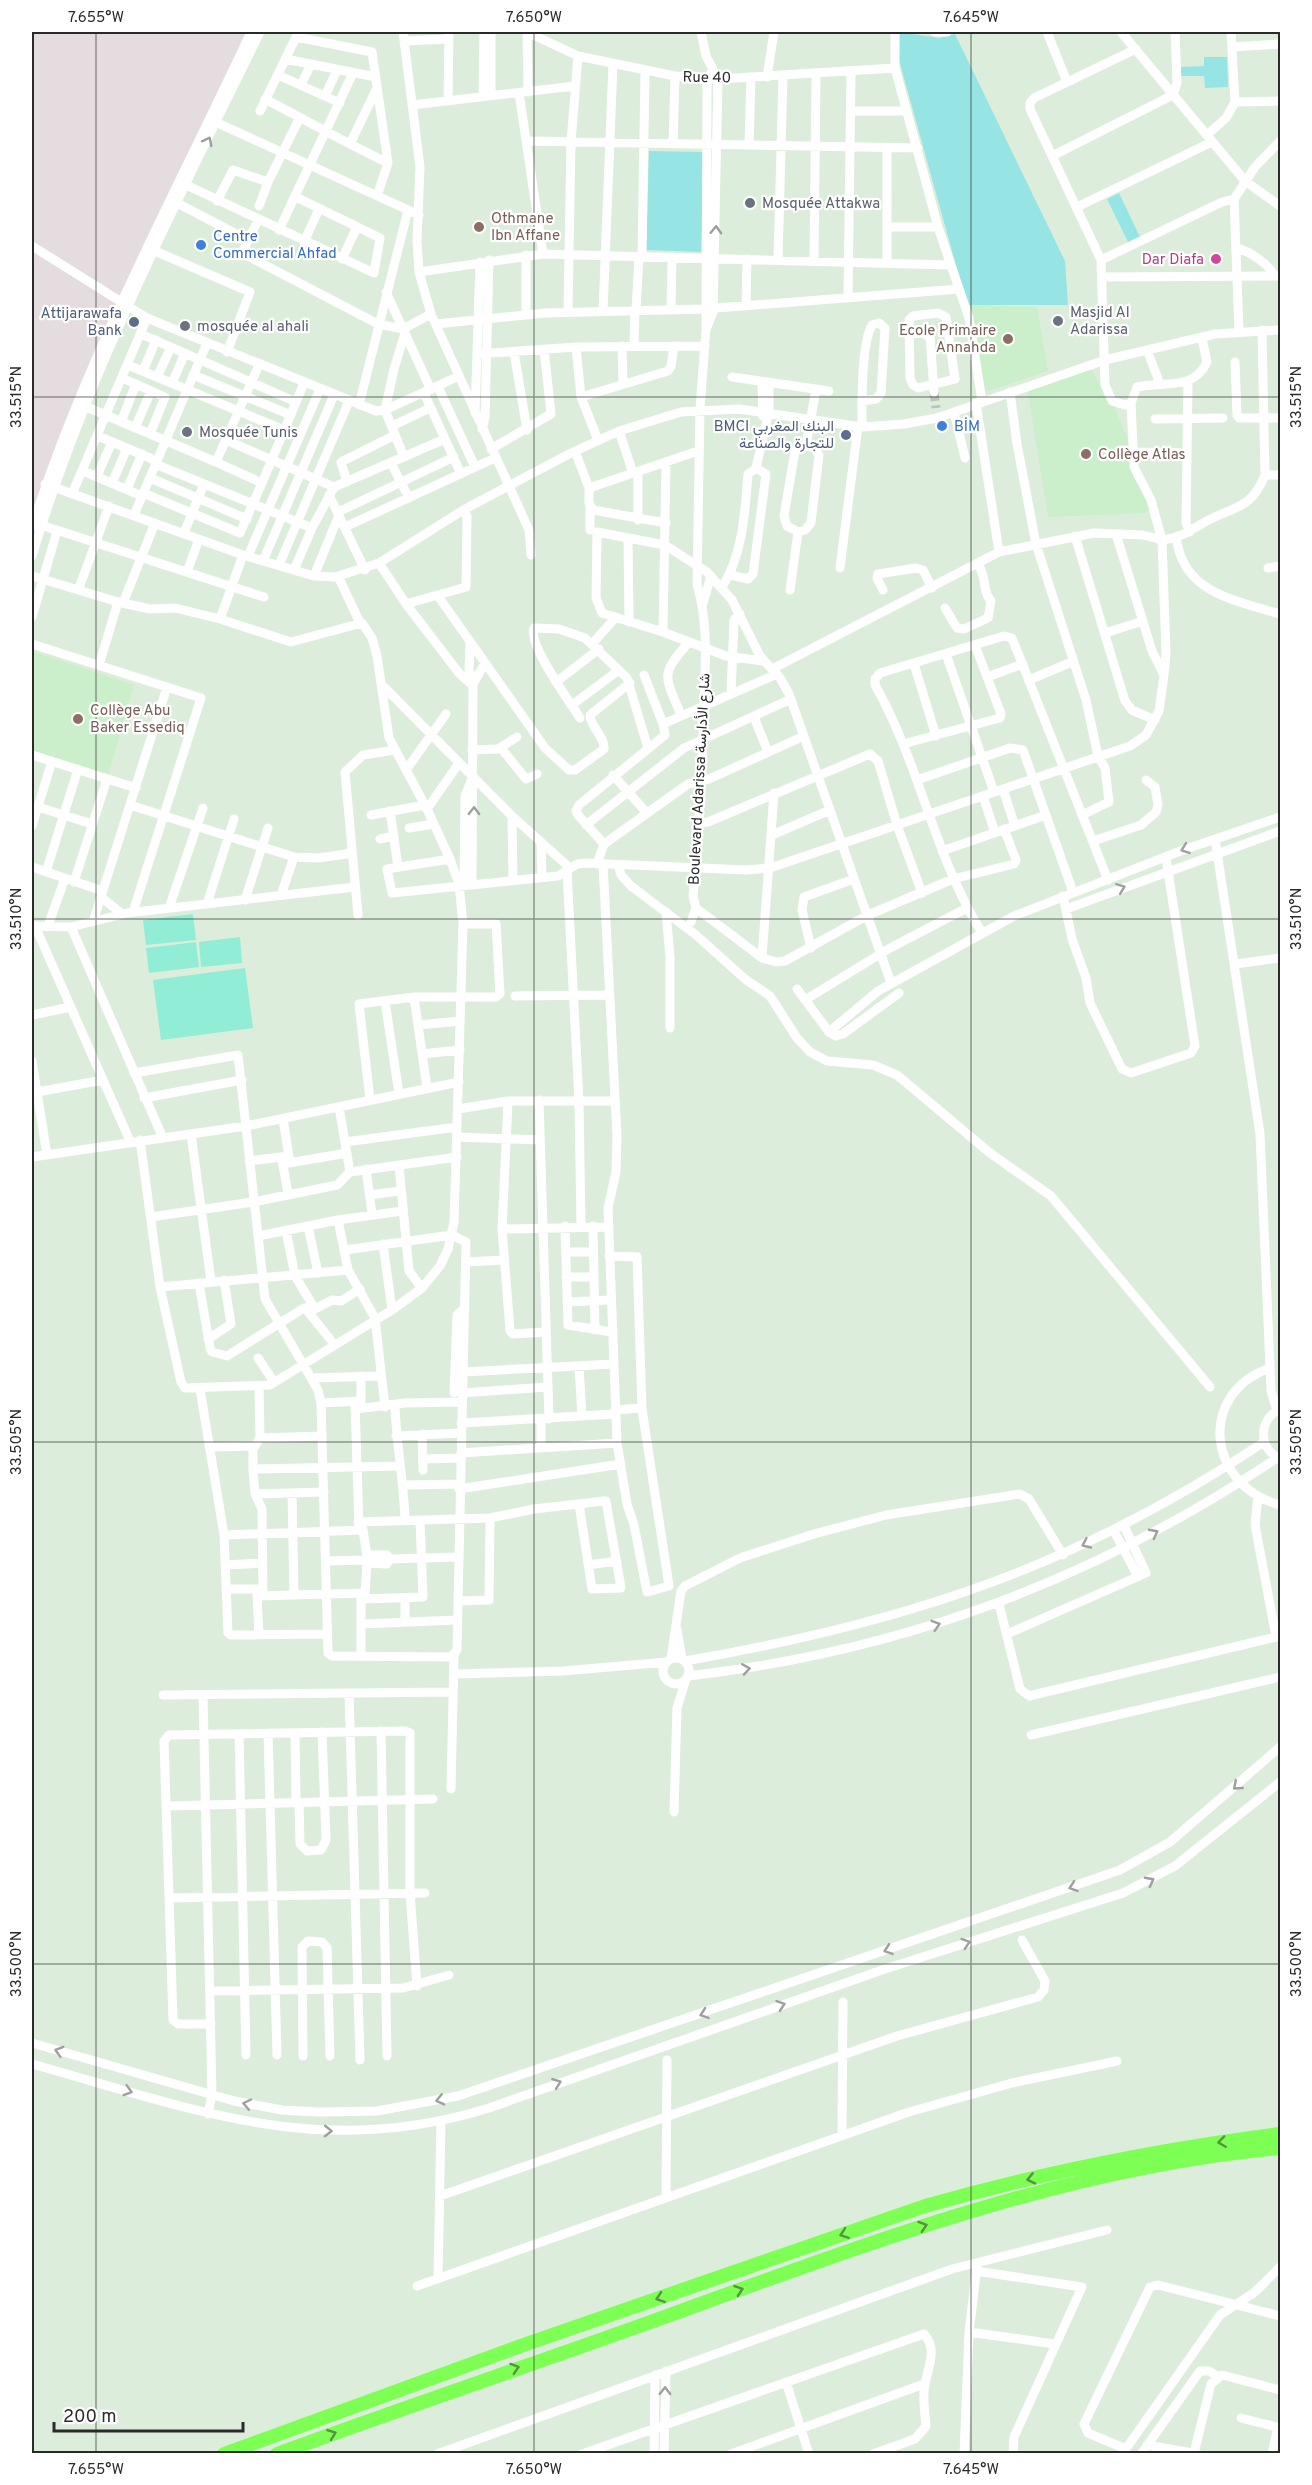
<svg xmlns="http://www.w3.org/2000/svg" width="1312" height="2485" font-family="Overpass,Vazirmatn,sans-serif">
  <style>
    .industrial { fill: #e5dce0 }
    .education { fill: #caefca }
    .green { fill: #96e5e4 }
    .pitch { fill: #91edd6 }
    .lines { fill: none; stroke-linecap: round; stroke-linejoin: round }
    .minor-tunnel { stroke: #b9c6b8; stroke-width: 9; stroke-dasharray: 9 4.5; stroke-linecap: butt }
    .minor { stroke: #fff; stroke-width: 9 }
    .highway { stroke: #7dff54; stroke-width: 14 }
    .oneway { stroke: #9f9f9f }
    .oneway2 { stroke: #54943f }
    .ticks { fill: none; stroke: #2a2a2a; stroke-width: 1.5; stroke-opacity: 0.45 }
    .worship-dot { fill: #6b7280; stroke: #fff; stroke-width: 2 }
    .education-dot { fill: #8d6e63; stroke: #fff; stroke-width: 2 }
    .shop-dot { fill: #3f7fe0; stroke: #fff; stroke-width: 2 }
    .hotel-dot { fill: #d1479c; stroke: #fff; stroke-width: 2 }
    .service-dot { fill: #5c6f8a; stroke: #fff; stroke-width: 2 }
    .labels { text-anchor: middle; stroke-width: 4.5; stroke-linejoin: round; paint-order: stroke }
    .street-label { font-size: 15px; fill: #2a2a2a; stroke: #fff }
    .worship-label { font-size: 15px; fill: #5b616d; stroke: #fff; text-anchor: start }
    .education-label { font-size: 15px; fill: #785e54; stroke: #fff; text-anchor: start }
    .shop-label { font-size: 15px; fill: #366cbe; stroke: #fff; text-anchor: start }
    .hotel-label { font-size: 15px; fill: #b23c85; stroke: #fff; text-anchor: end }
    .service-label { font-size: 15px; fill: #4e5e75; stroke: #fff; text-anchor: end }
    .neatline { fill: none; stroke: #2a2a2a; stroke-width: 2 }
    .ticks-label { font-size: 15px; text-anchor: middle; fill: #2a2a2a }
  </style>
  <rect width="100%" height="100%" fill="#ddeddb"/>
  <path class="industrial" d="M32 32H248L32 542Z"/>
  <path class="education" d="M970 305 1037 307 1048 371 985 392 978 382Z
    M1089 366 1113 404 1155 504 1145 513 1048 517 1027 387Z
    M32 651 134 685 108 776 32 753Z"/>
  <path class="green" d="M899 32 939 38 955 34 1065 261 1068 305H967L899 60Z
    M1204 57H1227L1228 87 1205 88 1204 76H1181V67L1204 66Z
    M649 151 705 152 701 252 646 250Z
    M1119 193 1140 237 1128 242 1107 199Z"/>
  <path class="pitch" d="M193 914 196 940 146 945 143 920Z
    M240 937 242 963 201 967 199 942Z
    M196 942 199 967 149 973 146 948Z
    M245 968 253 1028 161 1040 153 980Z"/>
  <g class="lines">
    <path class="minor-tunnel" d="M934 392 936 408"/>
    <path class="minor" d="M403 32 420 167 417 241 419 272 431 314 529 530 531 555
      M491 32V95
      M527 32 578 56 675 76 718 79 895 68
      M527 32 528 92
      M701 32 706 56 718 79 713 312 707 327
      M895 32V68L938 227 969 318 982 401
      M935 32H947
      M1047 32 1067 82
      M1121 32 1245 181 1280 206
      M405 41 449 39
      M1232 47 1280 44
      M1136 49 1034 98 1030 103V109L1101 260 1105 385 1112 401 1125 405 1131 403 1137 387C1164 381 1194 391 1207 362L1202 338
      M285 59 376 77
      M712 71 707 79 706 329 700 409 697 584C709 625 705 666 704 708 702 771 699 834 693 896L696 908 762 958 777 962 785 961 868 915 953 879 1014 864 1016 860 1004 829
      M278 75 340 103
      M767 77 774 32
      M301 85 311 64
      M519 93 543 254
      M325 96 337 70
      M483 96 484 32
      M265 99C307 121 346 143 388 163
      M448 100 449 32
      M1235 102 1280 101
      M412 105 575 86
      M260 111 296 37 372 52 388 163 377 196
      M852 111H907
      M211 120 419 215
      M1207 135 1226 118 1235 102 1231 32
      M528 141 918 148
      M350 144 376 90
      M673 144 675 76
      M749 145 751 77
      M887 148V263
      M1052 156 1173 95 1177 83 1175 32
      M182 183 374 273 380 238 296 197
      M217 201 233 170 268 182 300 117
      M177 203 248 240
      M259 206 268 182
      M1077 207 1212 142
      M258 220 242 253 378 324 403 329 431 314
      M887 227H938
      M279 230 353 73
      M304 242 319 209
      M32 246 147 318 376 411 385 410 459 376
      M1236 248C1250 251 1268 264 1275 276
      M155 251 250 292 227 352
      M642 256 645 72
      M342 259 357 227
      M778 260 783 76
      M1101 260 1222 202 1234 199
      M814 261 816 73
      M419 272 543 254 950 265
      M1102 277 1280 276
      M386 292 431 390
      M848 298 851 72
      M746 306 747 259
      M636 310 639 256
      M671 310 672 257
      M603 311 613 64
      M568 312 571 142 578 56
      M938 313 946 317 955 379 918 388 913 385 910 378 909 320 913 316Z
      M526 315V255
      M436 324 546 313 704 309 959 289
      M1239 331 1234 199 1255 167 1280 141
      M141 334 296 402
      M909 334 923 333 930 337 934 392
      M622 346 623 384
      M634 346 635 310
      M576 347 581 397 598 440
      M1147 350 1160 384
      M514 352 527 430
      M477 354 576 347 705 346
      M1235 362 1237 415 1239 418H1280
      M128 365 284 430
      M143 371 156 340
      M193 375 291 415
      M157 377 171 347
      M732 377 829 391
      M122 378 165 397 150 434
      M762 382 763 416
      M172 383 185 353
      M1188 383 1186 523 1190 532
      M438 387 475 467
      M1010 392 1017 444 1036 544 1086 700 1098 756 1105 768 1109 802 1082 815
      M424 393 461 474
      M581 397 668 371 671 366 674 346
      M976 403 999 552
      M1131 403 1134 467 1151 500 1162 540C1180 538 1189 531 1205 522 1234 506 1251 510 1265 475L1262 330
      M82 405 216 462 259 365
      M359 405 408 210
      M954 412 965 458
      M475 413 480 262
      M1155 419 1223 418
      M121 422 136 384
      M392 426 430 408
      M862 427C862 403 861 344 872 325L879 323 885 328 881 393 876 399 863 401
      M135 428 151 391
      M482 429 485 418 489 260
      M619 431 633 473
      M98 436 150 458 160 466 312 528
      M226 440 334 487
      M806 446 814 448 819 455 811 523 805 530 798 532 787 526 784 516 795 451 800 447Z
      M806 446 816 389
      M491 449 551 414 544 349
      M575 451 589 488V503L593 510 666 523
      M1133 452 1187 453
      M404 457 385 410 394 369 405 333
      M391 463 409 498
      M756 468 769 411V382
      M83 471 142 496
      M1265 475H1280
      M97 476 112 442
      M150 478 247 519
      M347 482 341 462 395 435
      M112 483 127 448
      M262 483 304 383
      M45 484 243 555 314 576 335 577 379 563 465 509 569 454 619 431 681 412 739 409 862 427 904 424 937 418 1105 360 1215 334 1280 330
      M589 488 698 451
      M127 489 142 454
      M143 493 240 533 262 483 216 462
      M72 494 147 318
      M329 495 365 570
      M338 512 454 457
      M134 515 207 343
      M638 520V472
      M41 525 264 597
      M32 527C87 355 175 195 251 32
      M345 527 495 458
      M590 530V507
      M184 533 204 484
      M1075 536 1125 701 1132 710 1155 720
      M628 538 629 622
      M1176 538C1178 546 1179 554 1183 561 1199 596 1247 604 1280 614
      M32 556C87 374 177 202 260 32
      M248 556 320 389
      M263 561 334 395
      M379 563 406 604 459 673 473 686
      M279 565 349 401
      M840 568 858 426
      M1268 568 1280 566
      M294 570 312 528 334 487 445 439
      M187 572 199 539
      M32 576 118 602 150 609 175 608 220 619 291 642 362 623 372 638 377 656 389 738 427 809 450 859 459 884 463 924 454 1222 448 1249 440 1266 422 1288 392 1310 270 1385 185 1388 181 1382 160 1287 140 1140
      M314 576 339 515
      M338 576 360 623
      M722 587C743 555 745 511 748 474L756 468 766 474 753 574 748 579 730 575
      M79 588 109 506
      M790 590 798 532
      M883 590 877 578 878 574 916 568 923 570 932 588
      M438 596 545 748 569 770H575L604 749C605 736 590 727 590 715L630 683
      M123 603 155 523
      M703 603 711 576
      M406 604 466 587 467 516 463 510
      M945 608 957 628 964 629 988 618 991 601C981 589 988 580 978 564
      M32 617 57 531
      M220 619 243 555
      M663 632 666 462
      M1105 633 1143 621
      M470 642 469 670 473 684
      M32 644 201 698 133 912
      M592 644 616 617
      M946 654 994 792
      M763 661 726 656 663 632 602 613 596 598 597 532 665 545 707 572 732 600 760 656 780 678 789 694 891 983
      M914 664 936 736
      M99 665 118 602
      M772 669 999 552 1094 533 1143 535 1162 540 1166 654 1164 675
      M644 675 663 724
      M987 677 1023 664
      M1029 680 1074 661
      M556 682 599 649
      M383 686 512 816 570 868
      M731 694 734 620 740 614
      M572 705 619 670
      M681 715C665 675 659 676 689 642
      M754 717 768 752
      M580 718C570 702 527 644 534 628L559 629 585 638 627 678 648 748
      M903 744 1000 718 1001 714 975 645
      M501 748 526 779 537 774
      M472 750 498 749 517 737
      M32 755 136 788
      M406 770 446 714
      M613 775 646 812
      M917 780 1010 748 1023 750 1073 892
      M1003 789 1015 826
      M983 796 995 833
      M130 805 294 857 319 858 352 853
      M38 807 92 824
      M427 809 459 763
      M390 811 398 867
      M371 815 425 805
      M512 816 513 880
      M700 823 708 822 870 754 878 761 897 825 922 893
      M586 825 684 748 791 699
      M32 826 52 761
      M409 828 434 824
      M772 835 830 810
      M380 839 394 836
      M1215 839 1260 1134 1271 1391 1277 1410
      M1093 841 1141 825 1156 812 1158 805 1155 787 1146 780
      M541 842 542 877
      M604 844 578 815 576 811 579 805 665 735 663 724 777 674
      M942 851 1046 815
      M450 859 387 869 392 893 558 876 577 864 586 863 746 870 770 868 1130 746 1146 735 1159 711 1164 675 1152 651 1116 534
      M597 864 604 844 688 784 709 779 804 736
      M603 864 617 1136 616 1172 608 1208 617 1443 627 1504 634 1525 647 1592 669 1586 642 1409 637 1257 609 1256
      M618 865 621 875 631 886 696 935 745 979 770 996 797 1038 810 1052 827 1061 873 1065 897 1075 990 1153 1051 1196 1210 1387
      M32 867 103 891
      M567 871 579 1101 581 1226
      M46 872 78 769
      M74 882 107 779
      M472 883 473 684 485 663
      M464 884 465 796 471 781
      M281 895 294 857
      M1063 896 1072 939 1086 978 1090 1003 1122 1069 1131 1073 1191 1053 1195 1046 1166 858
      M101 897 122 914
      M245 900 268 828
      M207 904 234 819
      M169 908 203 808
      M1066 909 1280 831
      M666 912 670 957V1028
      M358 915 345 772 363 755 395 750
      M93 922 167 687
      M691 922 696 908
      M32 926 71 927 127 913 355 887
      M35 926 130 1141
      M48 926 65 878
      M71 927 163 1138
      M982 933C934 856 920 764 875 685V679L880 673 1004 636 1012 638 1108 880
      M811 948 802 910 804 897 854 879
      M762 958 774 793
      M1235 964 1280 958
      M797 989 829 1032 836 1036 843 1034 899 993
      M515 996 609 995
      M414 997 427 1088
      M805 1000 890 948 967 908
      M385 1001 399 1094
      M32 1015 71 1007
      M418 1025 460 1021
      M829 1032 878 991 1014 916 1183 850 1280 817
      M422 1054 460 1050
      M32 1061 47 1155
      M134 1073 238 1055 265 1299 318 1390 321 1403 328 1653 332 1656 451 1657 457 1650 466 1242 452 1235 345 1250
      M37 1092 103 1080
      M144 1098 242 1080
      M370 1100 359 1004 414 997H496L500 994 496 924H463
      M539 1100 549 1419
      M508 1101 502 1229 510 1331 513 1334 544 1332
      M458 1109 508 1101H615
      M283 1119 290 1163
      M191 1134 211 1281
      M457 1137 540 1140
      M345 1142 457 1127
      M32 1157 246 1126 459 1082
      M282 1160 288 1193
      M249 1161 289 1156
      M283 1164 347 1153
      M399 1165 409 1271 422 1288
      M366 1169 372 1214
      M350 1172 457 1157
      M369 1195 400 1191
      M151 1217 253 1202 337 1185 350 1172 339 1107
      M338 1220 348 1270 375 1318 385 1407
      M308 1226 318 1273
      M565 1226 568 1325 612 1332
      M593 1226 595 1330
      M502 1229 609 1227
      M286 1231 295 1276 315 1309
      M258 1236 338 1220 402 1211
      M383 1244 392 1310
      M566 1252H593
      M466 1262 503 1260
      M566 1277H594
      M199 1283 210 1348 212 1352 227 1356 304 1308 315 1309 332 1300 341 1301 360 1289
      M160 1287 348 1270
      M567 1302 610 1300
      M305 1308 334 1344
      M208 1339 231 1324 224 1280
      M258 1358 274 1382
      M579 1366 582 1416
      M1270 1368C1196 1394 1208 1486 1280 1505
      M463 1372 613 1364
      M311 1378 381 1376
      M259 1387 260 1438 253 1449V1469L255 1494 262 1509 263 1595
      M200 1389 224 1535 228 1633 231 1635 327 1634
      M454 1393 457 1315 465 1308
      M462 1393 547 1387
      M355 1402 359 1528
      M321 1403 361 1401V1376
      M395 1405C396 1444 404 1481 405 1521
      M355 1409 405 1403 461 1402
      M1280 1409C1258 1420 1258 1448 1280 1459
      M615 1410 642 1408
      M461 1423 615 1414
      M422 1434 423 1470
      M396 1436 461 1433
      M260 1438 322 1436
      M209 1447 254 1446
      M541 1448V1419
      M461 1453 617 1443
      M423 1459 461 1458
      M253 1469 400 1466
      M404 1485 459 1484
      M459 1489 621 1464
      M292 1493 294 1595
      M255 1494 324 1492
      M1258 1496 1255 1525 1276 1637
      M358 1522 490 1518 534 1509 604 1501H606L621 1588 592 1589 579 1504
      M1114 1531 1138 1577
      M224 1535 363 1530 367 1556
      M366 1560 367 1563 387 1564 390 1559
      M326 1561 366 1560 369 1555H387L390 1559 458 1557
      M226 1565 263 1563
      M588 1565 617 1561
      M227 1589H263
      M361 1596V1656
      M405 1598V1622
      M361 1599 423 1597 420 1520
      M458 1601 489 1600 490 1518
      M999 1604 1020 1689 1029 1696 1280 1636
      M361 1624 457 1620
      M677 1629 682 1659
      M1007 1634 1146 1573 1124 1526
      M259 1635 257 1596 365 1593 367 1563
      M663 1671a13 13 0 1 1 26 0a13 13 0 1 1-26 0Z
      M671 1659 681 1591 685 1586 740 1558 814 1534 886 1515 1020 1494 1029 1499 1063 1555
      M685 1661C905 1623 1077 1567 1264 1442
      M454 1674 563 1671 667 1662
      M688 1676C905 1651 1096 1579 1277 1458
      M349 1694 360 2060
      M163 1695 453 1692
      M203 1695 212 2095 208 2114
      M381 1731 387 2056
      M268 1733 277 2055
      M295 1733 296 1803
      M239 1734 246 2055
      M1031 1735 1280 1677
      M451 1789 454 1655
      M299 1803 300 1844 307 1851 321 1850 326 1840 322 1732
      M166 1806 433 1799
      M674 1812 677 1708 686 1679
      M169 1898 425 1893
      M210 1991 403 1988 449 1975
      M211 2024H178L173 2020 164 1741 169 1735 405 1731 410 1733V1893L417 1986
      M32 2043 234 2101 282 2110 318 2112 377 2111 458 2096 1120 1870 1170 1842 1280 1747
      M303 2056 302 1947 308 1941 322 1942 327 1948 330 2056
      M32 2064C193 2109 320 2161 489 2108L885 1969 1123 1893 1175 1866 1280 1782
      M842 2135 843 2002
      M440 2196 897 2036 1038 1997 1044 1990 1045 1981 1022 1940
      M666 2197 667 2060
      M976 2271 1082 2287 1014 2437 1013 2454
      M438 2279 441 2121
      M417 2286 909 2112 1012 2083 1117 2061
      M969 2332 1055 2344
      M786 2382 809 2454
      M1241 2418 1280 2428
      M1147 2445 1198 2454
      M1126 2449 1088 2433 1084 2424 1150 2287 1158 2285 1280 2316
      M1123 2453 1220 2315 1255 2292 1280 2267
      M1194 2453 1211 2384 1222 2375 1280 2390
      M437 2454 952 2269 1107 2230
      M582 2454 924 2334C938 2349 928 2367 925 2384 922 2397 925 2413 926 2426L915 2439 873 2454
      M654 2454 655 2375
      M664 2454 666 2371
      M731 2454 924 2384
      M964 2454 969 2332 977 2266
      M1141 2454 1200 2371H1209L1217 2376
      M1272 2454 1278 2427"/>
    <path class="highway" d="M224 2454 529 2343 925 2206C1041 2173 1161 2149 1280 2134
      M277 2454C408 2406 540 2362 670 2315 868 2243 1069 2167 1280 2148"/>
  </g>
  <defs><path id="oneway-chevron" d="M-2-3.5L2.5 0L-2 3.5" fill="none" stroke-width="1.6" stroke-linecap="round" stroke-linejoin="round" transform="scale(1.5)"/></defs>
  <g class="oneway">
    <use href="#oneway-chevron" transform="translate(208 141) rotate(-63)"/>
    <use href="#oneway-chevron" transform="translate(716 230) rotate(-88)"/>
    <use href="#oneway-chevron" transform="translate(474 811) rotate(-89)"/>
    <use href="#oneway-chevron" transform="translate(1185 849) rotate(160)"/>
    <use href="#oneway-chevron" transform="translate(1121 888) rotate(-21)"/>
    <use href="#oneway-chevron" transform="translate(1154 1533) rotate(-28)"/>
    <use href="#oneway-chevron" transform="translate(1086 1544) rotate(155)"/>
    <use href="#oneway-chevron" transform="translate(936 1625) rotate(-17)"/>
    <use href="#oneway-chevron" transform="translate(746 1669) rotate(-9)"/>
    <use href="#oneway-chevron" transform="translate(1237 1786) rotate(139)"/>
    <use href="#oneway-chevron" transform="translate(1150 1881) rotate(-28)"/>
    <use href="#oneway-chevron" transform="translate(1073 1887) rotate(161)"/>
    <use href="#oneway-chevron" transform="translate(966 1943) rotate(-18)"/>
    <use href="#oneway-chevron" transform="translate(888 1950) rotate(161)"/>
    <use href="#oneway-chevron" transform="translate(781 2005) rotate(-19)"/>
    <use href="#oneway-chevron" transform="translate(704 2014) rotate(161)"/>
    <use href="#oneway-chevron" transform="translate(59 2051) rotate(-164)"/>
    <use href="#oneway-chevron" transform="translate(557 2083) rotate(-20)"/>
    <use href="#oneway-chevron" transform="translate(128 2091) rotate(16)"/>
    <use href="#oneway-chevron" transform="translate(440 2100) rotate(167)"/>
    <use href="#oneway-chevron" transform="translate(247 2104) rotate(-168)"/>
    <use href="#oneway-chevron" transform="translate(328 2131) rotate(1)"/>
    <use href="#oneway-chevron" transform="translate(665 2391) rotate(-89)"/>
  </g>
  <g class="oneway2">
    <use href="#oneway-chevron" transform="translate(1222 2142) rotate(172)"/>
    <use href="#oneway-chevron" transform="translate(1031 2179) rotate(167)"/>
    <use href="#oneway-chevron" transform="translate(923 2226) rotate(-18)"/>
    <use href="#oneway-chevron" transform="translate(844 2234) rotate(161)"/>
    <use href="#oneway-chevron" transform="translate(739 2290) rotate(-19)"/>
    <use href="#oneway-chevron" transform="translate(660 2298) rotate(161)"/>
    <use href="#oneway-chevron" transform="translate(515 2368) rotate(-18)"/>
    <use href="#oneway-chevron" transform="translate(332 2434) rotate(-20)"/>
  </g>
  <path class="ticks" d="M96 32V2454M534 32V2454M971 32V2454M32 397H1280M32 919H1280M32 1442H1280M32 1964H1280"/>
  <g class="worship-dot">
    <circle cx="750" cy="203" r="6"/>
    <circle cx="1058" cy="321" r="6"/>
    <circle cx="185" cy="326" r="6"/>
    <circle cx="187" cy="432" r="6"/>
  </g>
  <g class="education-dot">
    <circle cx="479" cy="227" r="6"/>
    <circle cx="1008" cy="339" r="6"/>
    <circle cx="1086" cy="454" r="6"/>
    <circle cx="78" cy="719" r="6"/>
  </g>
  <g class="shop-dot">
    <circle cx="201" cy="245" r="6"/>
    <circle cx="942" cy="426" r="6"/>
  </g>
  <circle class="hotel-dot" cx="1216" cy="259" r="6"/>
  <g class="service-dot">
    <circle cx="134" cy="322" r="6"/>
    <circle cx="846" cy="435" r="6"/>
  </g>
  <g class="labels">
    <g class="street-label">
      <text transform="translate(707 77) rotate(1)" y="5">Rue 40</text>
      <text transform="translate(699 779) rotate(-87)" y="5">Boulevard Adarissa شارع الأدارسة</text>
    </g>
    <g class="worship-label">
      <text x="762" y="208">Mosquée Attakwa</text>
      <text x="1070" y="317">Masjid Al<tspan x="1070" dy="17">Adarissa</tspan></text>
      <text x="197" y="331">mosquée al ahali</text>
      <text x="199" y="437">Mosquée Tunis</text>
    </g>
    <g class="education-label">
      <text x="491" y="223">Othmane<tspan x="491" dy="17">Ibn Affane</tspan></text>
      <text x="996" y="335" text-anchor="end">Ecole Primaire<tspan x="996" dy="17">Annahda</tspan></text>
      <text x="1098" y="459">Collège Atlas</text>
      <text x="90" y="715">Collège Abu<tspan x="90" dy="17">Baker Essediq</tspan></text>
    </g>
    <g class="shop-label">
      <text x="213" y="241">Centre<tspan x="213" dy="17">Commercial Ahfad</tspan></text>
      <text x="954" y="431">BİM</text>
    </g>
    <g class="hotel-label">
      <text x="1204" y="264">Dar Diafa</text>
    </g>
    <g class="service-label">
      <text x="122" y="318">Attijarawafa<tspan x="122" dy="17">Bank</tspan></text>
      <text x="834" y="431">BMCI البنك المغربي<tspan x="834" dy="17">للتجارة والصناعة</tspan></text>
    </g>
  </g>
  <rect width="1312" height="2485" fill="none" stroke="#ffffff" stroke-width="66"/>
  <path d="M54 2422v9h189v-9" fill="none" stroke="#2a2a2a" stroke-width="3"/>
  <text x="63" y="2422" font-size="18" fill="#2a2a2a" stroke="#ffffff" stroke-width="4.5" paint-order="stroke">200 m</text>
  <rect x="33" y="33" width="1246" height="2419" class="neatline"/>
  <g class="ticks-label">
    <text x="96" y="22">7.655°W</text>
    <text x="534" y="22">7.650°W</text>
    <text x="971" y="22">7.645°W</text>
    <text transform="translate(16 397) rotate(-90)" y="5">33.515°N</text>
    <text transform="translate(1296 397) rotate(-90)" y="5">33.515°N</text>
    <text transform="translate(16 919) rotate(-90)" y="5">33.510°N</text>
    <text transform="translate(1296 919) rotate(-90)" y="5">33.510°N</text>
    <text transform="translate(16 1442) rotate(-90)" y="5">33.505°N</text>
    <text transform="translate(1296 1442) rotate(-90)" y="5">33.505°N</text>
    <text transform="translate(16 1964) rotate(-90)" y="5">33.500°N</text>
    <text transform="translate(1296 1964) rotate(-90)" y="5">33.500°N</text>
    <text x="96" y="2474">7.655°W</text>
    <text x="534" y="2474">7.650°W</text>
    <text x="971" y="2474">7.645°W</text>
  </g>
</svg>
